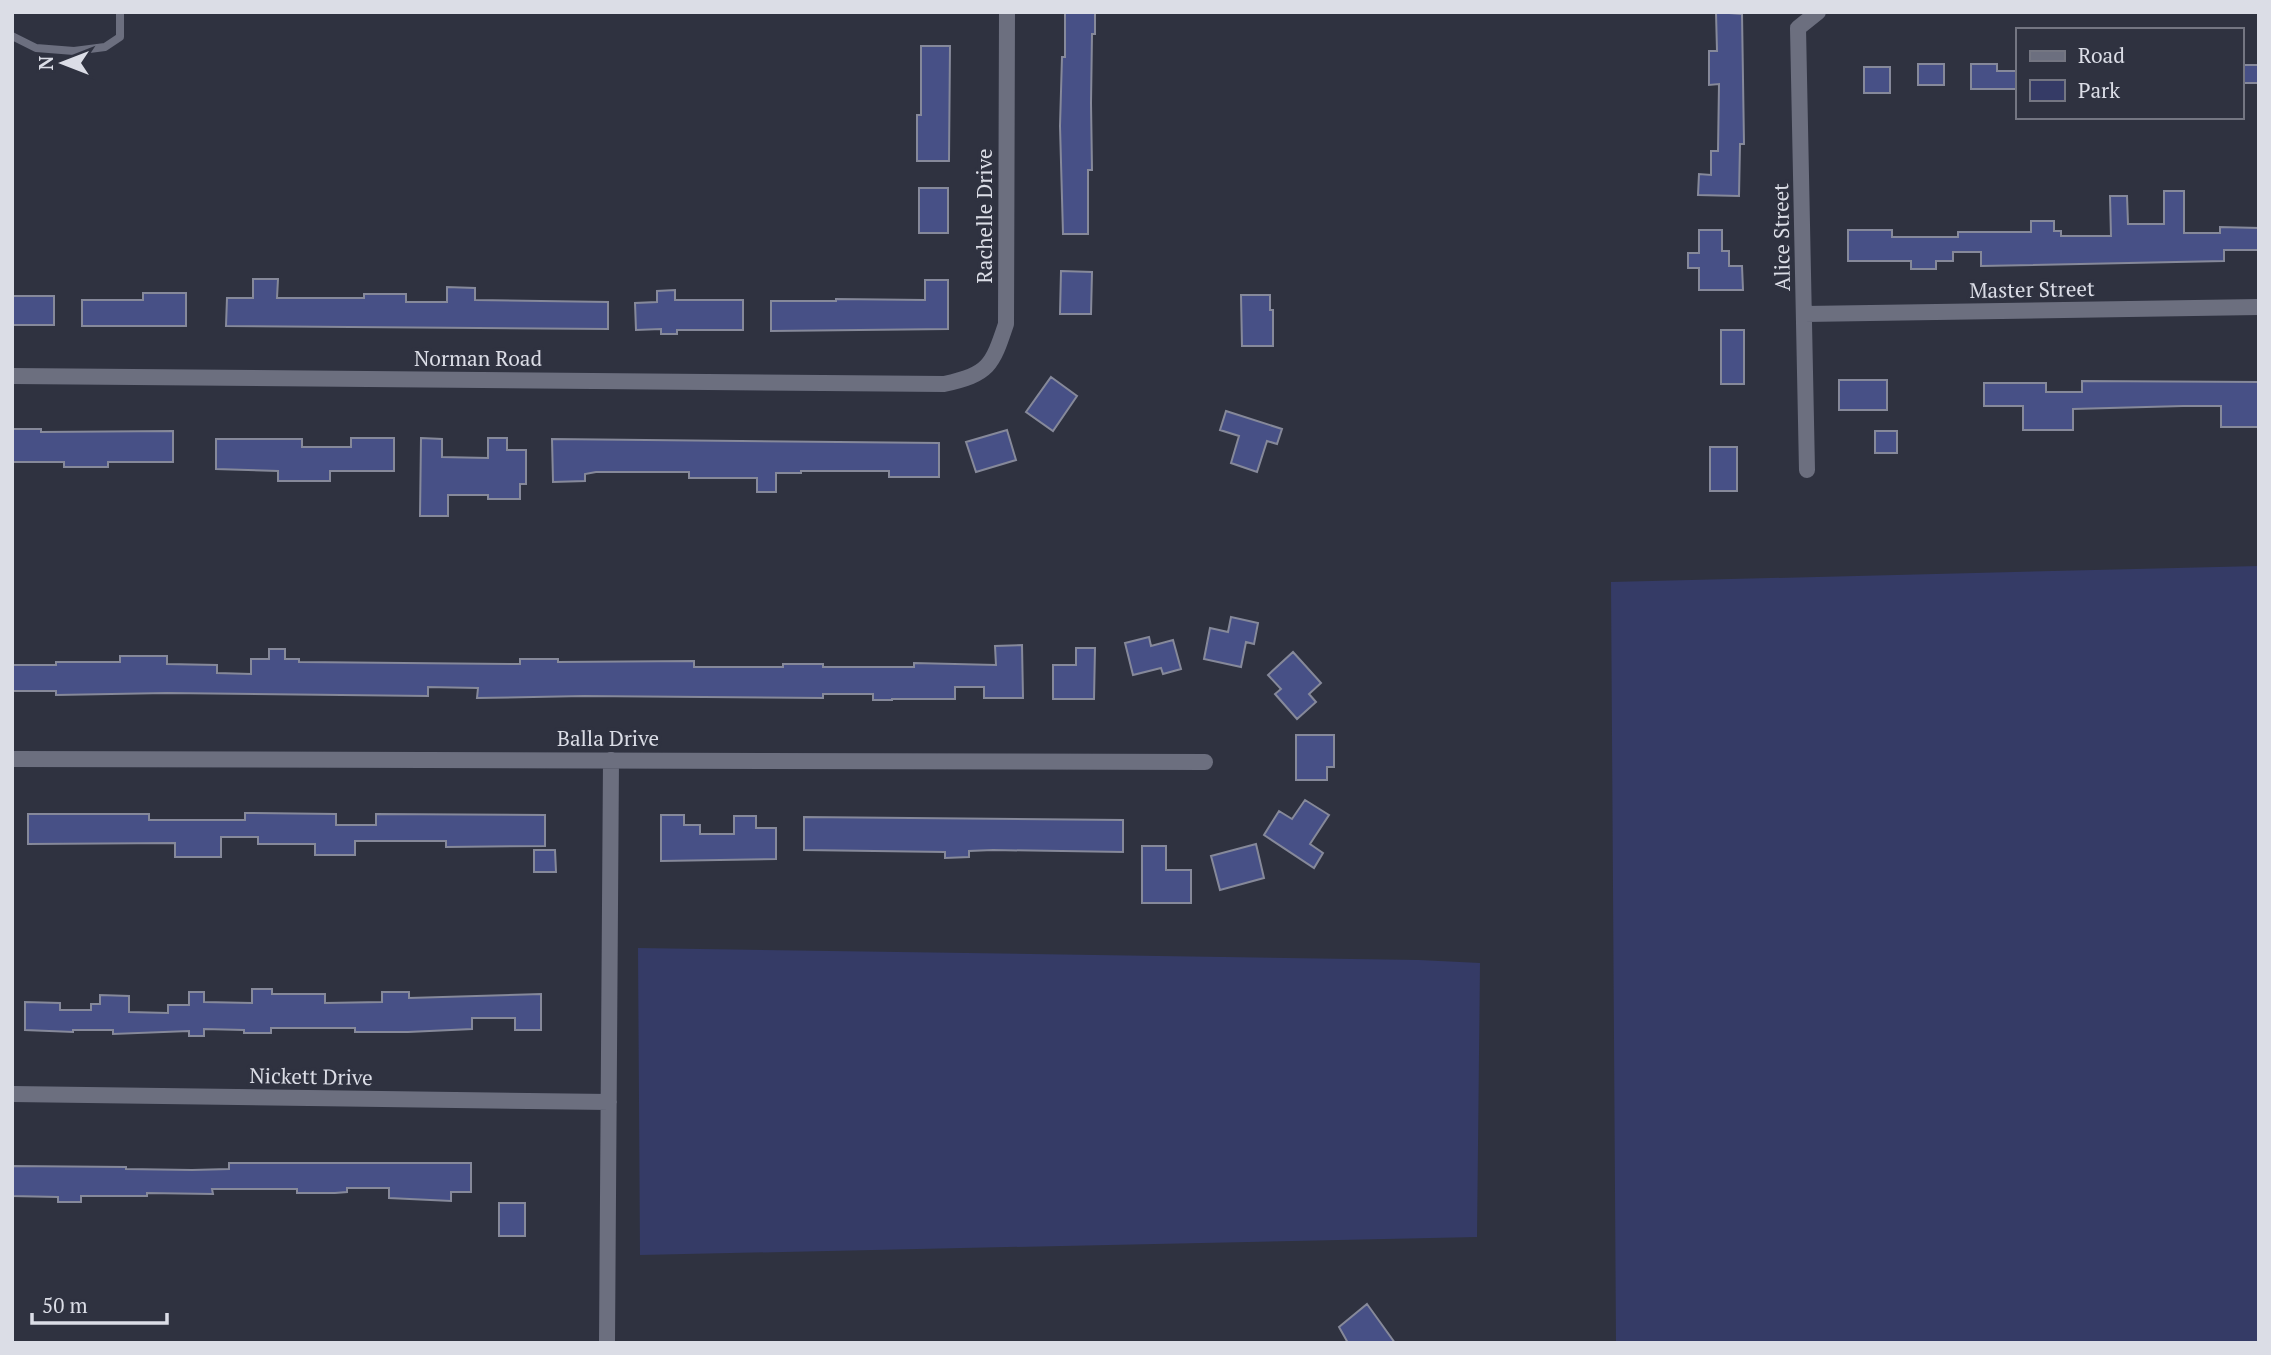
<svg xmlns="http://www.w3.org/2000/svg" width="2271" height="1355" font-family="'PT Serif',serif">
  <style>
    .green { fill: #353b66 }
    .building { fill: #475086; stroke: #86899a; stroke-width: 2 }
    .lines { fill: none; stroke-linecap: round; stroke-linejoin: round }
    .service { stroke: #6c6f7f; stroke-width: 8 }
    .minor { stroke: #6c6f7f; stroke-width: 16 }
    .labels { text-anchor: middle; stroke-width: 7; stroke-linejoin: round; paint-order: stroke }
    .street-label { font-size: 21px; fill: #dbdde6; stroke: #2f3240 }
  </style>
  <rect width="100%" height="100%" fill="#2f3240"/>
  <path class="green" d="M2259 566V1343H1616L1611 582Z
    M638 948 1419 960 1480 963 1477 1237 640 1255Z"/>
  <path class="building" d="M1065 12H1095V34H1092L1091 103 1092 170H1088V234H1063L1060 126 1062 57H1065Z
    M1716 12 1742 14 1744 144H1740L1739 196 1698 195 1699 174 1711 175V151H1718L1719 84 1709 85V51H1717Z
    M921 46H950L949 161H917V115H921Z
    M1918 64H1944V85H1918Z
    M1971 64H1997V71H2017V89H1971Z
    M2241 65H2259V83H2241Z
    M1864 67H1890V93H1864Z
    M919 188H948V233H919Z
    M2164 191H2184V233H2220V227L2259 228V250H2224V261L1981 266V252H1953V261H1936V269H1911V261H1848V230H1892V237H1958V232H2031V221H2054V231H2061V236H2111L2110 196H2127L2128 224H2164Z
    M1699 230H1722V251H1729V266H1742L1743 290H1699V268H1688V253H1699Z
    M1061 271 1092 272 1091 314H1060Z
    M253 279H278L277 298H364V294H406V302H447V287L475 288V300L608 302V329L226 326 227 298H253Z
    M925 280H948V329L771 331V301H836V299L925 300Z
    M675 290V300H743V330H677V334H661V329L636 330 635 303 657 302V291Z
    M143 293H186V326H82V300H143Z
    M1241 295H1270V310H1273V346H1242Z
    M12 296H54V325H12Z
    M1721 330H1744V384H1721Z
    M1051 377 1077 396 1053 431 1026 412Z
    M1839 380H1887V410H1839Z
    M2082 381 2259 382V427H2221V406H2183L2073 409V430H2023V406H1984V383H2046V392H2082Z
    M1226 411 1282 429 1277 444 1267 441 1257 472 1231 463 1239 436 1220 430Z
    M12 429H41V432L173 431V462H108V467H64V462H12Z
    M1007 430 1016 460 976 472 966 442Z
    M1875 431H1897V453H1875Z
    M351 438H394V471H330V481H278V471L216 469V439H302V447H351Z
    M421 438 442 439V457L488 458V438H507V450H526V484H520V499H488V495H448V516H420Z
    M552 439 939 443V477H889V471H801V473H776V492H757V478H689V472H596L585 474V481L553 482Z
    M1710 447H1737V491H1710Z
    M1231 617 1258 623 1254 644 1246 642 1241 667 1204 659 1210 628 1228 632Z
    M1149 637 1151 646 1173 640 1181 669 1163 674 1161 668 1133 675 1125 643Z
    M1022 645 1023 698H984V687H955V699H892V700H873V694H823V698L584 696 477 698 478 688 428 687V696L167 693 56 695V691H12V665H56V662H120V656H167V664L217 665V673L251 674V659H269V649H285V659H299V662L520 664V659H558V662L694 661V667H783V664H823V667H914V663L996 665 995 646Z
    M1076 648H1095L1094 699H1053V665H1076Z
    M1293 652 1321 683 1309 694 1316 702 1297 719 1275 694 1281 689 1268 675Z
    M1296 735H1334V767H1327V780H1296Z
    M1305 800 1329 815 1310 844 1323 853 1314 868 1264 835 1279 811 1292 819Z
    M245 813 336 814V825H376V814L545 815V846L446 847V841H355V855H315V844H258V837H221V857H175V843L28 844V814H149V820H245Z
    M661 815H684V825H700V834H734V816H756V828H776V859L661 861Z
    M804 817 1123 820V852L993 850 969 851V857L945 858V852L804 850Z
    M1256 844 1264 878 1220 890 1211 856Z
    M1142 846H1166V870H1191V903H1142Z
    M534 850H555L556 872H534Z
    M252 989H272V994H325V1003L382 1002V992H409V998L541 994V1030H515V1018H472V1029L408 1032H355V1028H271V1033H244V1030L204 1029V1036H189V1031L113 1034V1030H73V1032L25 1030V1002L60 1003V1010H91V1004H100V995L129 996V1012L168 1013V1005H189V992H204V1002L252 1003Z
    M229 1163H471V1192H451V1201L389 1198V1188H347V1192L335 1193H297V1189H212L213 1194 147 1193V1196H81V1202H58V1197L12 1196V1166L126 1167V1169L192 1170 229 1169Z
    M499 1203H525V1236H499Z
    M1367 1304 1395 1343H1348L1339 1327Z"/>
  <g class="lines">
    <path class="service" d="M12 36 36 48 74 51 105 47 120 37V12"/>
    <path class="minor" d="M1805 314 2259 307
      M12 376 944 384C989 374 992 366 1006 324L1007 12
      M1807 470 1798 28 1818 12
      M12 759 1205 762
      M12 1094 609 1102
      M607 1343 611 760"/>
  </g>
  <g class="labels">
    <g class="street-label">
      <text transform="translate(985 216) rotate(-90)" y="7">Rachelle Drive</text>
      <text transform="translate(1782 237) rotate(-91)" y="7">Alice Street</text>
      <text transform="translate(2032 290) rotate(-1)" y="7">Master Street</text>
      <text x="478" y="366">Norman Road</text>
      <text x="608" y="746">Balla Drive</text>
      <text transform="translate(311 1077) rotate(1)" y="7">Nickett Drive</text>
    </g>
  </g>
  <rect width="2271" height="1355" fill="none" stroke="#dbdde6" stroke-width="28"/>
  <rect x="2016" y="28" width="228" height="91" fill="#2f3240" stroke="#747682" stroke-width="2"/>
  <rect x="2030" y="51" width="35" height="10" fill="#6c6f7f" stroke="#747682" stroke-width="2"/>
  <text x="2078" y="63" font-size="21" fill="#dbdde6">Road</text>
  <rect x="2030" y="80" width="35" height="21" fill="#353b66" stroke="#747682" stroke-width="2"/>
  <text x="2078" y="98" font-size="21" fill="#dbdde6">Park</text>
  <g transform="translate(63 63) rotate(270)" stroke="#2f3240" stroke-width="5" paint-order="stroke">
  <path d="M0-5L12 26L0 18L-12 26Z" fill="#dbdde6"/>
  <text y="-10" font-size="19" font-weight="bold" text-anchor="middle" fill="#dbdde6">N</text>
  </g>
  <path d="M32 1313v10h135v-10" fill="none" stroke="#dbdde6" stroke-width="3.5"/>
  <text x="42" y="1313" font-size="21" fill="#dbdde6" stroke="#2f3240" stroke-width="5" paint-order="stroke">50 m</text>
</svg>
